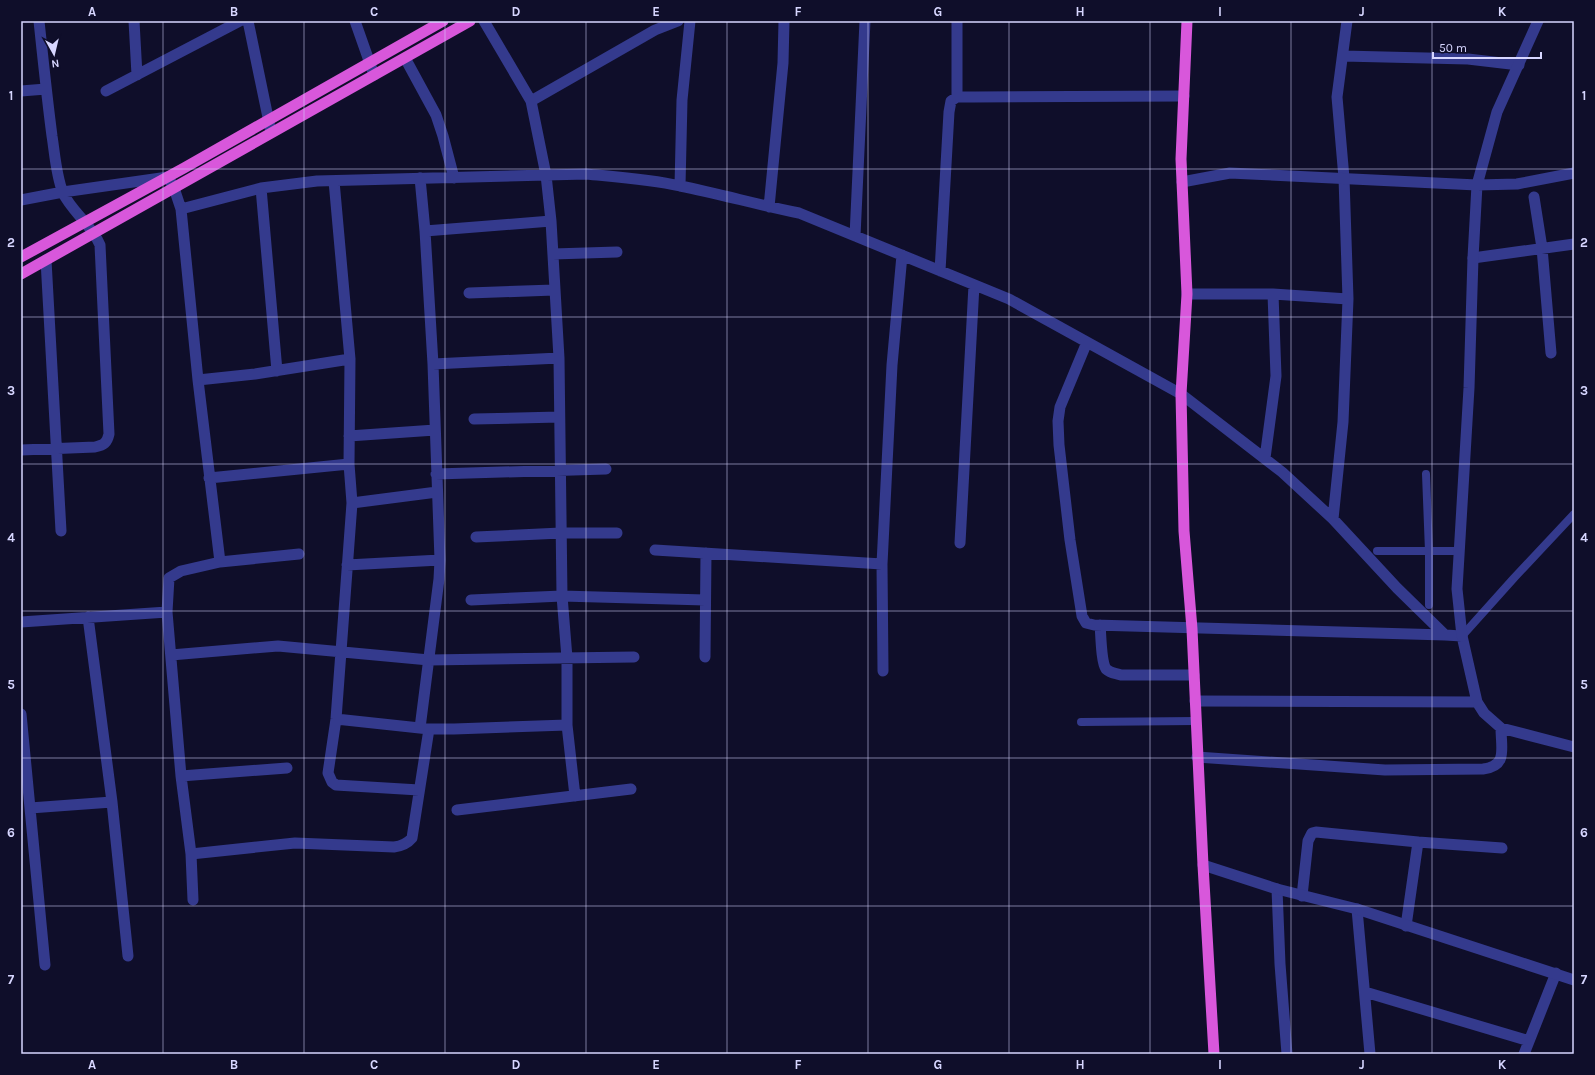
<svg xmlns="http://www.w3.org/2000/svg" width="1595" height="1075" font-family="Karla,sans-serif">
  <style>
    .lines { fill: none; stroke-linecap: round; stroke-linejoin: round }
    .service { stroke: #343a8d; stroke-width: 8 }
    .minor { stroke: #343a8d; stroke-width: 11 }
    .tertiary { stroke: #343a8d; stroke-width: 11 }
    .trunk { stroke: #d857db; stroke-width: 11 }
    .grid { fill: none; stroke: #d7d6ff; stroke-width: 1; stroke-opacity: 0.55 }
    .neatline { fill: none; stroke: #d7d6ff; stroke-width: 1.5 }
    .grid-label { font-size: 13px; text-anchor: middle; font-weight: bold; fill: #d7d6ff }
  </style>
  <rect width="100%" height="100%" fill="#0f0e2a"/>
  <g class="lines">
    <path class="service" d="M1426 474 1429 551V605
      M1377 551H1459
      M1462 636 1514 578 1574 514
      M1081 722 1196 721"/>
    <path class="minor" d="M134 21 137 75
      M248 21 271 132
      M355 21 374 75
      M484 21 531 101 546 175 551 221 559 358 562 596 567 658V725L575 796
      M1343 56 1468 59 1519 65
      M405 58 436 115 443 136 454 178
      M21 91 46 89
      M106 91 240 21
      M957 97V21
      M531 101 655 30 678 21
      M420 178 425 231 433 364 440 560 439 579 420 728
      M334 181 350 359 349 464 352 503 336 719 328 773 332 782 336 785 419 790
      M680 186 682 100 690 21
      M261 188 277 371
      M1534 197 1542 248 1551 353
      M21 200 63 192 168 177 174 188 181 209 198 380 220 562 181 571 169 578 167 612 181 776 191 854 193 900
      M769 207 783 63 784 21
      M181 209 261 188 317 181 586 174C617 177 649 179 680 186 720 194 759 205 799 213L1009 299 1181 394 1282 472 1333 519 1397 588 1445 635 1462 636 1477 702 1484 713 1501 728 1574 747
      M425 231 551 221
      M855 236 865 21
      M553 254 617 252
      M1473 258 1574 244
      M46 260 61 531
      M940 271 949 112 951 101 957 97H974L1184 96
      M469 293 554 290
      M1187 294H1273L1348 299
      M1087 342 1060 407 1058 421 1059 445 1070 540 1082 616 1086 623 1094 625 1445 635
      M433 364 559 358
      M198 380 255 374 350 359
      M474 419 559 417
      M349 436 435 430
      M21 450 95 447C104 445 107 443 109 434L100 245C92 225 72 212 63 193 56 175 55 155 52 136 47 98 43 59 39 21
      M1265 458 1276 376 1273 294
      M436 474 606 469
      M209 478 349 464
      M352 503 437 492
      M1333 519 1343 422 1348 299 1344 178 1337 97 1347 21
      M476 537 561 533H617
      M960 543 974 285
      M655 550 882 564
      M220 562 299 554
      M347 565 440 560
      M471 600 562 596 705 600
      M88 617 112 802 128 956
      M21 622 167 612
      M1100 625C1101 634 1101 662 1106 669 1110 673 1115 673 1121 675H1194
      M171 655 278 646 429 660 634 657
      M705 657 706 553
      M883 671 882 564 892 365 902 255
      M1195 701 1477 702
      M21 714 45 965
      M336 719 429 729H454L567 725
      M1197 757 1385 770 1483 769C1508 766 1501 749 1501 728
      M181 776 287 768
      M30 808 112 802
      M457 810 631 789
      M191 854 295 843 394 847C402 846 407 844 412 838L429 729
      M1277 889 1280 964 1287 1054
      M1302 896 1308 841 1312 833 1316 832 1418 842 1502 848
      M1357 909 1370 1054
      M1406 926 1418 842
      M1365 992 1529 1041
      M1524 1054 1556 973"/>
    <path class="tertiary" d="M1182 182 1230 173 1477 185 1497 112 1538 21
      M1462 636 1457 589 1469 388 1473 258 1477 185 1517 184 1574 173
      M1203 865 1277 889 1357 909 1574 980"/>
    <path class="trunk" d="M1187 21 1181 159 1187 294 1181 394 1184 531 1192 629 1203 865 1214 1054
      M21 257 184 168 443 21
      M21 274 470 21"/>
  </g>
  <path class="grid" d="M163 21V1054M304 21V1054M445 21V1054M586 21V1054M727 21V1054M868 21V1054M1009 21V1054M1150 21V1054M1291 21V1054M1432 21V1054M21 169H1574M21 317H1574M21 464H1574M21 611H1574M21 758H1574M21 906H1574"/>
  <rect width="1595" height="1075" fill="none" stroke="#0f0e2a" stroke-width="44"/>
  <g transform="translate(54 54) rotate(172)" stroke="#0f0e2a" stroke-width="3" paint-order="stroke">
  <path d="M0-3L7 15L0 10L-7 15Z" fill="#d7d6ff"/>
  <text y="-6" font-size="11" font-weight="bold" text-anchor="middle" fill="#d7d6ff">N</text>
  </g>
  <path d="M1433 52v6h108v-6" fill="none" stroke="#d7d6ff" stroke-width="2"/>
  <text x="1439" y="52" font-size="12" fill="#d7d6ff" stroke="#0f0e2a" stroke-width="3" paint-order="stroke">50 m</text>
  <rect x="22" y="22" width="1551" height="1031" class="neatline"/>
  <g class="grid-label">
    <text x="92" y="16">A</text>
    <text x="234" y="16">B</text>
    <text x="374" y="16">C</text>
    <text x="516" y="16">D</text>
    <text x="656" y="16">E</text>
    <text x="798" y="16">F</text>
    <text x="938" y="16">G</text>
    <text x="1080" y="16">H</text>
    <text x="1220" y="16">I</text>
    <text x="1362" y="16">J</text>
    <text x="1502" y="16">K</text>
    <text x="11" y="100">1</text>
    <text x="1584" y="100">1</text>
    <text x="11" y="247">2</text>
    <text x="1584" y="247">2</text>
    <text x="11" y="395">3</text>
    <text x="1584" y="395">3</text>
    <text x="11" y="542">4</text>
    <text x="1584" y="542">4</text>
    <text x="11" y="689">5</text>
    <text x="1584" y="689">5</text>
    <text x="11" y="837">6</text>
    <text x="1584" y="837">6</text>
    <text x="11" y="984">7</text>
    <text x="1584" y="984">7</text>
    <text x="92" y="1069">A</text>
    <text x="234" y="1069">B</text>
    <text x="374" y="1069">C</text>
    <text x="516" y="1069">D</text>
    <text x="656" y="1069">E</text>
    <text x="798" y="1069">F</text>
    <text x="938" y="1069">G</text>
    <text x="1080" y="1069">H</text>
    <text x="1220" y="1069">I</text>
    <text x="1362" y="1069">J</text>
    <text x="1502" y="1069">K</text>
  </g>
</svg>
